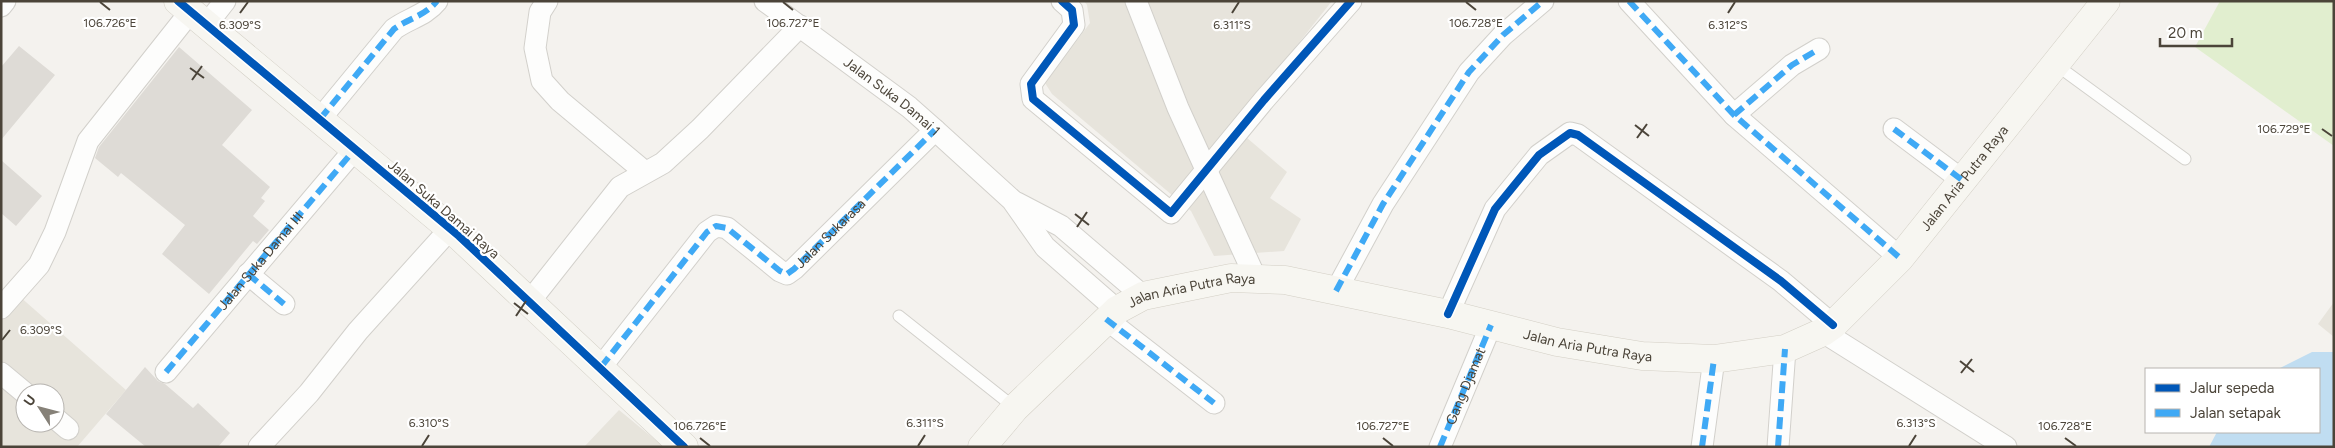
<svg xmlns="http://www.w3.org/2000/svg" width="2335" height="448" font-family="Figtree,sans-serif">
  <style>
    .residential { fill: #e7e4dc; fill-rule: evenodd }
    .green { fill: #e1eecf }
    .water { fill: #c0ddf1 }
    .building { fill: #dedbd6 }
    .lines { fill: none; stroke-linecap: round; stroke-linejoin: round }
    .lane-casing { stroke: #d2d0cb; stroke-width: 13 }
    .street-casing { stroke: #d2d0cb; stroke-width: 23 }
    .secondary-casing { stroke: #d3cfc5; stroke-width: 29 }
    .lane { stroke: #fdfdfc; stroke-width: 11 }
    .street { stroke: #fdfdfc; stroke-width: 21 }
    .secondary { stroke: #f7f6f1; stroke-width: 28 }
    .quiet { stroke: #3fa9f5; stroke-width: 6; stroke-dasharray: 12 6; stroke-linecap: butt }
    .cycleway-casing { stroke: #fff; stroke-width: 11 }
    .cycleway { stroke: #0057b8; stroke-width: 8 }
    .ticks { fill: none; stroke: #4b4439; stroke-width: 2 }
    .labels { text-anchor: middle; stroke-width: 4.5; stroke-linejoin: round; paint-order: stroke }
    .street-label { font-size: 14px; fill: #4b4439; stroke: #fff }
    .ticks-label { font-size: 12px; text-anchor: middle; fill: #4b4439; stroke: #fff; stroke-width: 4.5; stroke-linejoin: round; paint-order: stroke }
  </style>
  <rect width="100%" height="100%" fill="#f4f2ee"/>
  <path class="residential" d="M1084 1H1332L1233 126 1287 172 1270 198 1301 219 1284 251 1214 256 1191 211 1052 94 1045 83 1090 23 1087 5Z
    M10 288 126 390 77 447H1V299ZM25 393H55V423H25Z
    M2334 302V337L2318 324Z
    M619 410 664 447H584Z"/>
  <path class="green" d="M2220 1H2334V146L2195 47Z"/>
  <path class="water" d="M2312 352H2334V447H2209L2217 432H2319V369H2278Z"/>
  <path class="building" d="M19 46 55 75 1 140V67Z
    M179 47 252 110 222 145 270 187 261 198 265 201 253 216 269 230 257 244 253 241 209 294 162 254 185 225 121 173 118 177 95 158 99 147Z
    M1 160 42 196 16 226 1 213Z
    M145 367 158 381 165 384 193 408 198 403 230 433 218 447H146L106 414Z"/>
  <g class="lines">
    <g class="lane-casing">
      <path id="lane" d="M2055 64 2185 159
        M899 316 1015 408"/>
    </g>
    <g class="street-casing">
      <g id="street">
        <path d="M547 1 540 12 535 48 542 81 560 101 645 172"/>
        <path id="s1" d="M765 1 909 107 935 130 1012 200 1045 247 1117 310"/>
        <path d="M1062 1 1072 10 1074 25 1031 84 1033 99 1171 213 1264 100 1351 1"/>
        <path d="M1136 1 1178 108 1256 279"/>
        <path d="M1629 1 1734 115 1900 258"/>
        <path d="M1 6 5 1"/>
        <path d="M207 24 225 1"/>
        <path d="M1734 115 1792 65 1819 49"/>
        <path d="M320 119 394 29C409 18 425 16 437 1"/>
        <path d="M1894 129 1962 180"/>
        <path d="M1017 203 1061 226 1143 296"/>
        <path d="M248 274 284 304"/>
        <path d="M1336 291 1383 204 1469 72 1503 35 1543 1"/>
        <path d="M530 301 620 187 663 163 700 129 800 26"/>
        <path d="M1 308 39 265 55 232 88 141 191 11"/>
        <path d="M1448 314 1495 209 1539 155 1570 133 1578 135 1781 281 1833 325"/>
        <path d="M1106 319 1214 403"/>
        <path d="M1823 332 2006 447"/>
        <path d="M601 367 707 232 716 226 727 228 780 271 787 274 794 269 935 130"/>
        <path id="s2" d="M166 372 355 149"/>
        <path d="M1 373 25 393"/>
        <path d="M55 418 68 429"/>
        <path d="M259 447 309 393 358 331 450 229"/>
        <path id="s3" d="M1440 447 1491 325"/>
        <path d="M1702 447 1714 359"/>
        <path d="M1778 447 1785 349"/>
      </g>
    </g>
    <g class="secondary-casing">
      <g id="secondary">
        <path d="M178 1 459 236 684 447"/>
        <path id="s4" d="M982 447 1015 408 1117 310 1143 296 1231 278 1285 280 1448 314 1557 342 1642 356 1714 359 1785 349 1823 332 1833 325 1900 258 2106 1"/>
      </g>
    </g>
    <use href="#lane" class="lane"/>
    <use href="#street" class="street"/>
    <use href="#secondary" class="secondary"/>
    <g class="quiet">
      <path d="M1629 1 1734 115 1900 258"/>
      <path d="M1734 115 1792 65 1819 49"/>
      <path d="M320 119 394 29C409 18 425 16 437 1"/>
      <path d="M1894 129 1962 180"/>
      <path d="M248 274 284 304"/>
      <path d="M1336 291 1383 204 1469 72 1503 35 1543 1"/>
      <path d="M1106 319 1214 403"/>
      <path id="s5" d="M601 367 707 232 716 226 727 228 780 271 787 274 794 269 935 130"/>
      <path d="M166 372 355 149"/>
      <path d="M1440 447 1491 325"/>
      <path d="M1702 447 1714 359"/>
      <path d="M1778 447 1785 349"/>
    </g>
    <g class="cycleway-casing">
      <path id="cycleway" d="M178 1 459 236 684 447
        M1062 1 1072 10 1074 25 1031 84 1033 99 1171 213 1264 100 1351 1
        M1448 314 1495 209 1539 155 1570 133 1578 135 1781 281 1833 325"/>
    </g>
    <use href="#cycleway" class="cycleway"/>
  </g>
  <path class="ticks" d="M100 2 110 10M783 2 793 10M1466 2 1476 10M240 13 248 2M1232 13 1239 2M1728 13 1735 2M190 68 204 78M192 80 202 66M1635 125 1649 136M2322 129 2332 136M1637 138 1647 124M1075 214 1089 225M1077 227 1087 212M514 303 528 314M516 316 526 301M2 340 10 330M1960 361 1974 372M1961 373 1972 359M700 438 710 446M1383 438 1393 446M2065 438 2076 446M422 446 429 435M918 446 925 435M1909 446 1916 435"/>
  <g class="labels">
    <g class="street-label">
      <text dy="5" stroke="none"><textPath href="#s1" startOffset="159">Jalan Suka Damai 1</textPath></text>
      <text dy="5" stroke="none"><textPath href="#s4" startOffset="1126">Jalan Aria Putra Raya</textPath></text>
      <text transform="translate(444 209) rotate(41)" y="5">Jalan Suka Damai Raya</text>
      <text dy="5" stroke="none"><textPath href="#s5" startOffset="329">Jalan Sukarasa</textPath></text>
      <text dy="5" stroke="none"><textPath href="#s2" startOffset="146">Jalan Suka Damai III</textPath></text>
      <text dy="5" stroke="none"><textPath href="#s4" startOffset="271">Jalan Aria Putra Raya</textPath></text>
      <text dy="5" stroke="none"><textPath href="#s4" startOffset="676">Jalan Aria Putra Raya</textPath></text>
      <text dy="5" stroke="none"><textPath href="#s3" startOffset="66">Gang Djamat</textPath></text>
    </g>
  </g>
  <g class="ticks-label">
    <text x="110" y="27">106.726°E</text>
    <text x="793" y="27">106.727°E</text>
    <text x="1476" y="27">106.728°E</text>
    <text x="1728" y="29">6.312°S</text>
    <text x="240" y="29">6.309°S</text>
    <text x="1232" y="29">6.311°S</text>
    <text x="2284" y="133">106.729°E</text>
    <text x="41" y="334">6.309°S</text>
    <text x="429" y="427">6.310°S</text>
    <text x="925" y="427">6.311°S</text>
    <text x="1916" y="427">6.313°S</text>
    <text x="700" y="430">106.726°E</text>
    <text x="1383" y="430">106.727°E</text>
    <text x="2065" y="430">106.728°E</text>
  </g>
  <rect width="2335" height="448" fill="none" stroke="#4b4439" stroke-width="5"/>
  <rect x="2145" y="368" width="175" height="65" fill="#ffffff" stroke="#b7b4b0"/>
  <rect x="2155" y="384" width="25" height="8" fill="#0057b8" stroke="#b7b4b0"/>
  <text x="2190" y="393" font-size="15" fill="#4b4439">Jalur sepeda</text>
  <rect x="2155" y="409" width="25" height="8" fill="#3fa9f5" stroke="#b7b4b0"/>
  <text x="2190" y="418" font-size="15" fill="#4b4439">Jalan setapak</text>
  <g transform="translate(40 408) rotate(306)"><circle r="24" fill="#ffffff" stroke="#b7b4b0"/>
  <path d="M0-4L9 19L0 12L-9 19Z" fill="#868178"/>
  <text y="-8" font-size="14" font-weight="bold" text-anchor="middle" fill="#4b4439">U</text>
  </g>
  <path d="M2160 38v8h72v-8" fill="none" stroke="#4b4439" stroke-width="2.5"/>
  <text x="2168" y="38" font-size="15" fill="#4b4439" stroke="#ffffff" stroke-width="4" paint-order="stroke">20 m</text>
</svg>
